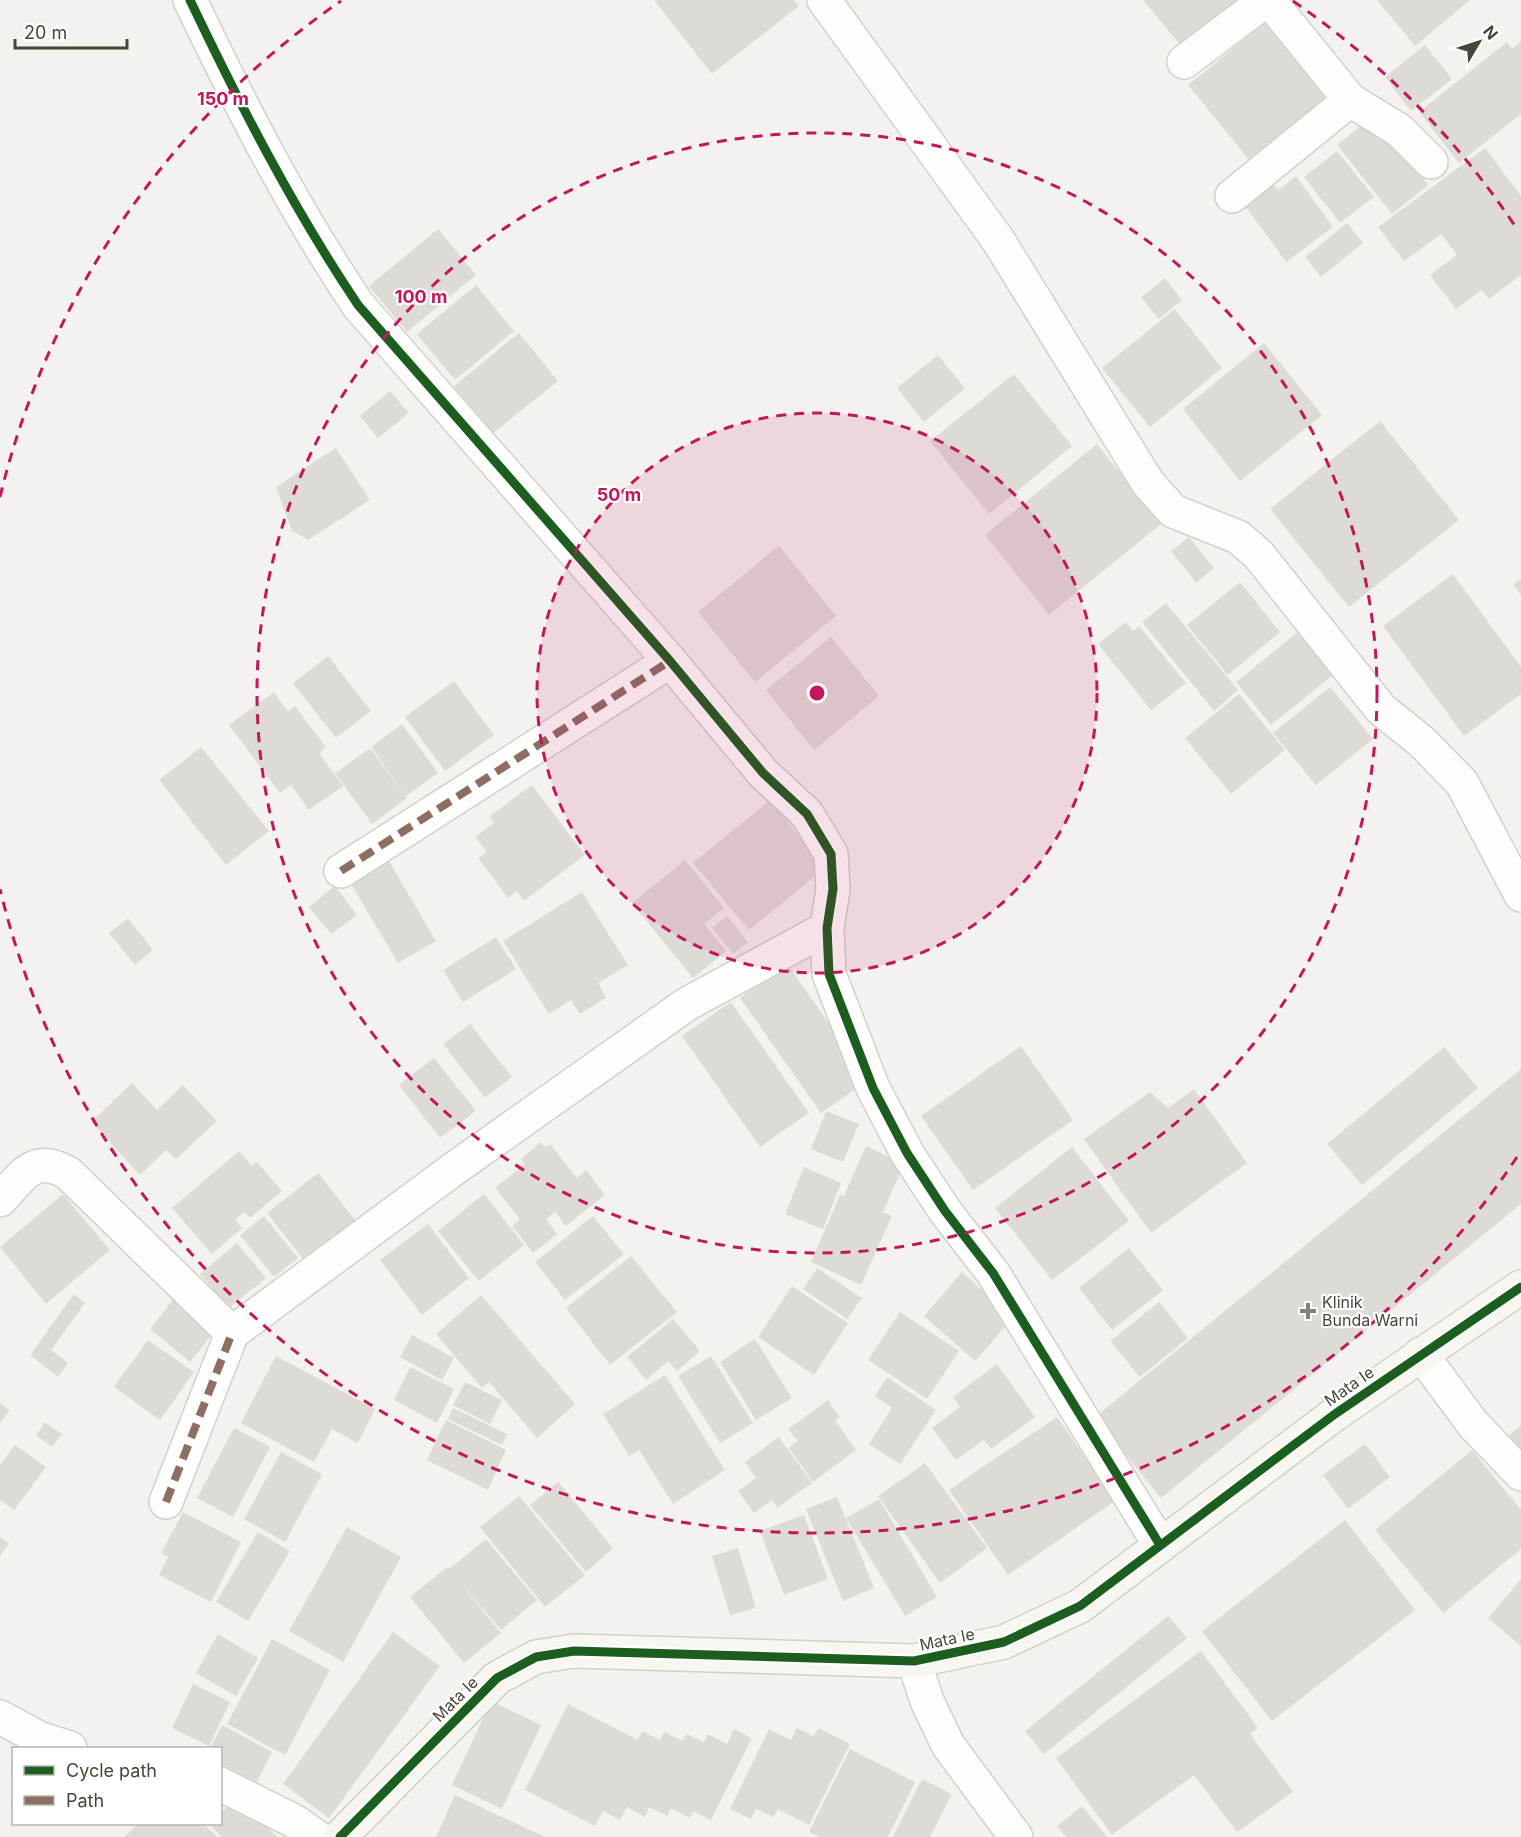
<svg xmlns="http://www.w3.org/2000/svg" width="1521" height="1837" font-family="Inter,sans-serif">
  <style>
    .building { fill: #dedbd6 }
    .lines { fill: none; stroke-linecap: round; stroke-linejoin: round }
    .street-casing { stroke: #d2d0cb; stroke-width: 36 }
    .secondary-casing { stroke: #d3cfc5; stroke-width: 36 }
    .street { stroke: #fdfdfc; stroke-width: 33 }
    .secondary { stroke: #f7f6f1; stroke-width: 33 }
    .quiet { stroke: #8d6e63; stroke-width: 8; stroke-dasharray: 15 8; stroke-linecap: butt }
    .cycleway-casing { stroke: #fff; stroke-width: 13 }
    .cycleway { stroke: #1b5e20; stroke-width: 9 }
    .ring { fill: none; stroke: #c2185b; stroke-width: 3; stroke-dasharray: 10 8 }
    .poi-dot { fill: #868178; stroke: #fff; stroke-width: 2 }
    .labels { text-anchor: middle; stroke-width: 4.5; stroke-linejoin: round; paint-order: stroke }
    .poi-label { font-size: 16px; fill: #4b4439; stroke: #fff; text-anchor: start }
    .street-label { font-size: 16px; fill: #4b4439; stroke: #fff }
    .centre { fill: #c2185b; stroke: #fff; stroke-width: 3 }
    .ring-label { font-size: 18px; text-anchor: middle; font-weight: bold; fill: #c2185b; stroke: #fff; stroke-width: 4.5; stroke-linejoin: round; paint-order: stroke }
  </style>
  <rect width="100%" height="100%" fill="#f4f2ee"/>
  <path class="building" d="M654 0H794L799 6 712 74Z
    M1143 0H1252L1188 54Z
    M1377 0H1470L1415 46Z
    M1268 20 1335 102 1255 167 1188 85Z
    M1521 41V114L1459 163 1419 112 1507 42 1512 49Z
    M1425 45 1452 79 1411 111 1385 77Z
    M1373 116 1428 185 1392 214 1337 145Z
    M1485 148 1521 196V275L1489 299 1482 290 1456 309 1430 275 1457 255 1441 234 1404 261 1378 227Z
    M1337 151 1374 197 1340 223 1304 177Z
    M1296 176 1333 227 1286 262 1243 203 1272 182 1278 190Z
    M1347 223 1363 243 1321 277 1305 257Z
    M438 229 476 275 407 332 369 286Z
    M1165 278 1182 300 1159 319 1141 297Z
    M476 285 514 331 455 380 417 334Z
    M1175 309 1222 368 1150 427 1102 368Z
    M519 333 558 381 493 433 454 386Z
    M1264 343 1322 415 1240 481 1183 409Z
    M938 355 965 388 924 422 897 388Z
    M1014 374 1072 446 989 514 930 441Z
    M390 391 409 413 378 438 360 416Z
    M1380 421 1459 520 1349 607 1270 509Z
    M1097 444 1161 524 1049 615 985 535Z
    M336 448 370 500 308 540 292 531 276 487Z
    M1189 537 1214 568 1196 583 1171 551Z
    M779 546 836 616 755 682 698 612Z
    M1453 574 1521 667V694L1464 736 1383 626Z
    M1521 579V595L1513 585Z
    M1240 582 1280 632 1228 675 1187 625Z
    M1166 603 1238 690 1214 711 1142 622Z
    M1126 622 1133 631 1139 626 1186 683 1151 710 1098 644Z
    M1298 632 1333 675 1271 725 1236 682Z
    M831 637 879 696 814 750 766 690Z
    M328 656 371 711 336 738 293 683Z
    M454 681 494 735 445 771 405 717Z
    M1330 687 1373 739 1316 785 1273 733Z
    M274 692 288 712 295 706 326 747 319 753 343 786 309 810 291 785 280 793 229 725Z
    M1239 694 1285 750 1231 794 1185 738Z
    M402 724 438 773 406 796 371 747Z
    M201 747 269 831 226 865 159 780Z
    M370 748 407 798 372 824 335 773Z
    M532 785 585 855 524 901 517 891 508 898 478 858 487 852 475 837 494 823 489 817Z
    M770 800 825 868 749 930 693 863Z
    M383 851 436 941 398 963 345 874Z
    M685 860 724 908 704 924 726 951 693 978 632 903Z
    M335 886 357 915 331 934 309 907Z
    M582 892 628 965 598 983 606 998 580 1014 571 1000 549 1014 503 941Z
    M727 916 748 942 733 954 712 928Z
    M128 918 153 950 135 965 109 933Z
    M496 937 516 969 463 1002 443 970Z
    M787 964 869 1080 821 1113 740 998Z
    M731 1002 809 1113 760 1147 682 1036Z
    M470 1024 512 1077 485 1098 443 1044Z
    M1021 1046 1073 1120 973 1190 921 1116Z
    M1444 1047 1478 1088 1362 1185 1327 1144Z
    M434 1058 476 1111 440 1138 399 1085Z
    M1521 1069V1204L1161 1498 1095 1417Z
    M132 1083 157 1110 183 1085 217 1121 176 1159 166 1150 140 1175 91 1122Z
    M1194 1089 1247 1163 1151 1233 1084 1139 1150 1092 1168 1108Z
    M826 1111 859 1124 843 1162 811 1149Z
    M541 1142 546 1147 550 1144 577 1178 586 1170 605 1195 566 1226 555 1212 546 1219 557 1234 533 1253 512 1226 520 1219 495 1188 525 1164 521 1159Z
    M866 1146 904 1164 883 1212 892 1216 861 1285 811 1262 840 1195 844 1196Z
    M1072 1147 1129 1221 1052 1280 995 1208Z
    M239 1151 252 1166 257 1162 282 1191 250 1218 245 1212 235 1220 242 1228 212 1254 172 1208Z
    M804 1167 841 1183 823 1229 785 1214Z
    M318 1173 355 1220 304 1260 267 1213Z
    M63 1194 110 1250 46 1304 0 1247Z
    M484 1194 524 1245 479 1281 438 1231Z
    M264 1216 298 1258 274 1277 240 1235Z
    M593 1216 624 1254 565 1300 535 1262Z
    M428 1224 469 1278 422 1315 380 1260Z
    M237 1243 266 1278 229 1308 200 1274Z
    M1129 1248 1163 1290 1112 1330 1079 1288Z
    M631 1256 677 1312 610 1365 566 1308Z
    M817 1268 862 1298 847 1319 803 1289Z
    M962 1272 1013 1318 975 1361 924 1316Z
    M792 1286 848 1323 814 1375 758 1337Z
    M179 1292 220 1325 190 1362 150 1329Z
    M74 1294 85 1303 51 1350 68 1363 58 1377 30 1355Z
    M481 1295 575 1404 537 1438 489 1382 482 1388 436 1334Z
    M1159 1302 1188 1338 1140 1377 1110 1341Z
    M900 1312 959 1351 927 1399 868 1360Z
    M673 1319 700 1351 677 1371 668 1361 646 1380 627 1357Z
    M412 1335 454 1358 442 1380 400 1357Z
    M755 1339 792 1398 756 1420 720 1362Z
    M148 1340 194 1372 160 1420 114 1387Z
    M276 1356 375 1409 358 1443 332 1429 314 1462 241 1423Z
    M711 1356 753 1423 720 1443 678 1376Z
    M997 1364 1035 1417 991 1449 984 1440 956 1460 932 1428 960 1407 953 1397Z
    M410 1367 454 1389 437 1423 394 1400Z
    M665 1375 725 1470 673 1504 639 1450 629 1456 603 1414Z
    M887 1377 936 1410 900 1464 869 1444 892 1408 875 1396Z
    M465 1382 502 1400 490 1424 453 1405Z
    M828 1400 840 1417 835 1420 856 1450 813 1482 789 1448 798 1441 788 1429Z
    M0 1403 10 1410 0 1423Z
    M453 1408 507 1434 502 1445 448 1419Z
    M1057 1417 1115 1501 1008 1575 949 1490Z
    M446 1420 506 1450 488 1490 427 1460Z
    M45 1422 62 1434 52 1447 36 1435Z
    M1521 1425V1450L1509 1435Z
    M234 1428 270 1447 233 1517 197 1498Z
    M779 1437 812 1483 777 1508 772 1500 754 1513 738 1491 756 1478 745 1462Z
    M1365 1444 1390 1477 1348 1509 1323 1475Z
    M15 1445 46 1467 14 1510 0 1500V1465Z
    M1472 1450 1521 1510V1549L1443 1613 1375 1530Z
    M281 1452 322 1474 285 1542 244 1519Z
    M925 1463 987 1548 940 1583 878 1496Z
    M558 1482 613 1548 586 1572 530 1505Z
    M519 1496 585 1575 545 1607 480 1527Z
    M837 1497 874 1588 843 1601 806 1509Z
    M879 1499 937 1597 905 1616 846 1518Z
    M183 1512 241 1542 211 1602 159 1575 168 1557 161 1553Z
    M804 1515 828 1579 784 1595 760 1531Z
    M1345 1520 1415 1610 1272 1721 1202 1631Z
    M347 1527 401 1557 343 1662 289 1631Z
    M258 1532 290 1551 248 1621 216 1602Z
    M0 1537 9 1543 0 1556Z
    M486 1539 537 1600 501 1630 453 1574 501 1633 464 1663 410 1597 447 1567 449 1569Z
    M738 1548 756 1608 730 1615 712 1556Z
    M1521 1579V1646L1488 1618Z
    M1168 1616 1187 1638 1044 1754 1025 1731Z
    M393 1632 440 1666 329 1818 283 1784Z
    M218 1634 258 1658 236 1696 196 1673Z
    M272 1639 330 1670 285 1755 227 1724Z
    M1201 1651 1258 1728 1250 1734 1293 1792 1237 1832 1194 1775 1112 1835 1056 1758Z
    M193 1684 230 1702 209 1746 172 1728Z
    M491 1701 541 1725 502 1809 452 1785Z
    M568 1704 638 1740 642 1731 660 1740 664 1732 683 1741 686 1734 704 1742 708 1734 727 1744 734 1729 752 1738 711 1820 693 1811 690 1818 671 1808 667 1816 649 1807 645 1817 627 1807 620 1820 603 1811 595 1826 525 1790Z
    M222 1725 272 1752 256 1783 220 1763V1748H210Z
    M797 1728 814 1736 818 1728 850 1744 809 1825 778 1809 773 1817 756 1809 751 1819 730 1809 769 1729 791 1740Z
    M850 1749 915 1782 888 1837H820L809 1832Z
    M922 1779 952 1794 930 1837H893Z
    M455 1795 545 1837H436Z
    M238 1797 277 1837H222L210 1825 220 1824V1814Z
    M1082 1806 1107 1837H1066L1057 1826Z
    M138 1824H204L217 1837H124Z"/>
  <g class="lines">
    <g class="street-casing">
      <path id="street" d="M190 0C240 105 293 208 358 305L670 661 763 773 807 814 831 854 833 889 827 928 829 974 873 1088 907 1153 945 1211 993 1273 1160 1545
        M824 0 998 240 1148 483 1173 511 1238 537 1258 554 1381 709 1422 742 1462 783 1521 895
        M1269 0 1350 100 1399 130 1431 162
        M1184 62 1266 0
        M1232 196 1350 100
        M341 871 670 661
        M0 1200C23 1176 33 1153 68 1173L232 1333
        M1421 1354 1473 1424 1521 1474
        M166 1502 232 1333 455 1168 687 1004 827 928
        M914 1661 927 1701 948 1745 1016 1837
        M0 1717 41 1739 70 1748
        M220 1784 294 1821 317 1837"/>
    </g>
    <g class="secondary-casing">
      <path id="secondary" d="M340 1837 497 1678 536 1657 574 1651 914 1661 1004 1642 1080 1606 1335 1414 1521 1287"/>
    </g>
    <use href="#street" class="street"/>
    <use href="#secondary" class="secondary"/>
    <path class="quiet" d="M341 871 670 661
      M166 1502 232 1333"/>
    <g class="cycleway-casing">
      <path id="cycleway" d="M190 0C240 105 293 208 358 305L670 661 763 773 807 814 831 854 833 889 827 928 829 974 873 1088 907 1153 945 1211 993 1273 1160 1545
        M340 1837 497 1678 536 1657 574 1651 914 1661 1004 1642 1080 1606 1335 1414 1521 1287"/>
    </g>
    <use href="#cycleway" class="cycleway"/>
  </g>
  <circle cx="817" cy="693" r="280" fill="#c2185b" fill-opacity=".12"/>
  <g class="ring">
    <circle cx="817" cy="693" r="280"/>
    <circle cx="817" cy="693" r="560"/>
    <path d="M1517 1157A840 840 0 0 1 0 889M0 497A840 840 0 0 1 341 1M1293 1A840 840 0 0 1 1517 229"/>
  </g>
  <path class="poi-dot" d="M1305 1302h6v6h6v6h-6v6h-6v-6h-6v-6h6z"/>
  <g class="labels">
    <g class="poi-label">
      <text x="1322" y="1308">Klinik<tspan x="1322" dy="18">Bunda Warni</tspan></text>
    </g>
    <g class="street-label">
      <text transform="translate(1349 1386) rotate(-35)" y="6">Mata Ie</text>
      <text transform="translate(947 1639) rotate(-12)" y="6">Mata Ie</text>
      <text transform="translate(455 1699) rotate(-45)" y="6">Mata Ie</text>
    </g>
  </g>
  <circle cx="817" cy="693" r="9" class="centre"/>
  <g class="ring-label">
    <text x="223" y="105">150 m</text>
    <text x="421" y="303">100 m</text>
    <text x="619" y="501">50 m</text>
  </g>
  <rect x="12" y="1747" width="210" height="78" fill="#ffffff" stroke="#b7b4b0" stroke-width="1.5"/>
  <rect x="24" y="1766" width="30" height="9" fill="#1b5e20" stroke="#b7b4b0" stroke-width="1.5"/>
  <text x="66" y="1777" font-size="18" fill="#4b4439">Cycle path</text>
  <rect x="24" y="1796" width="30" height="9" fill="#8d6e63" stroke="#b7b4b0" stroke-width="1.5"/>
  <text x="66" y="1807" font-size="18" fill="#4b4439">Path</text>
  <g transform="translate(1479 42) rotate(51)" stroke="#ffffff" stroke-width="4.5" paint-order="stroke">
  <path d="M0-4.5L10 22L0 15L-10 22Z" fill="#4b4439"/>
  <text y="-9" font-size="16" font-weight="bold" text-anchor="middle" fill="#4b4439">N</text>
  </g>
  <path d="M15 39v9h112v-9" fill="none" stroke="#4b4439" stroke-width="3"/>
  <text x="24" y="39" font-size="18" fill="#4b4439" stroke="#ffffff" stroke-width="4.5" paint-order="stroke">20 m</text>
</svg>
